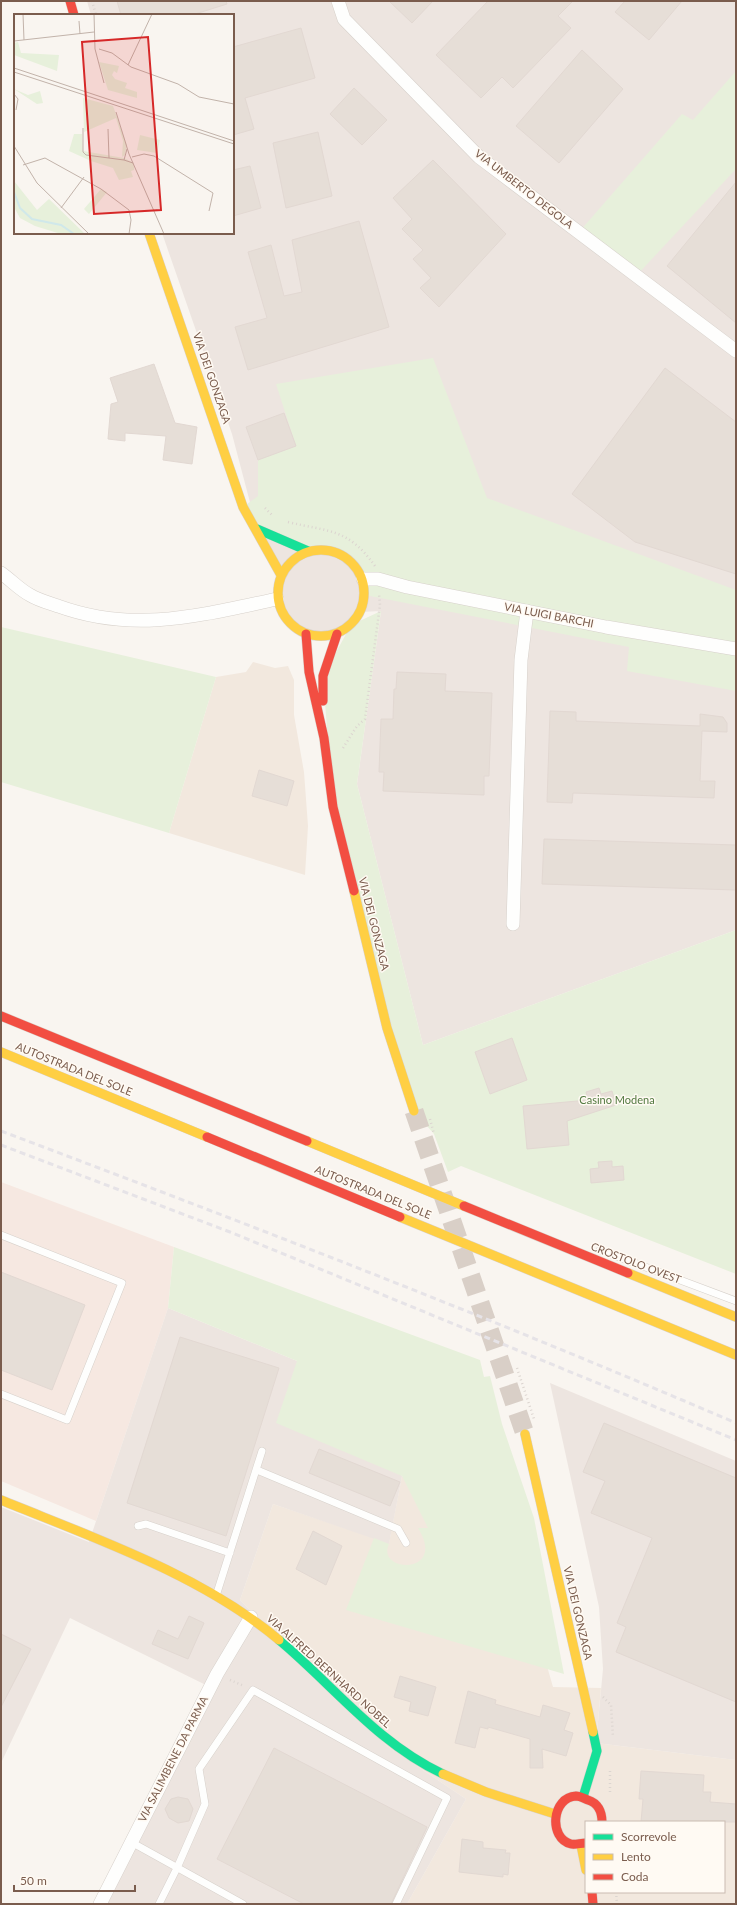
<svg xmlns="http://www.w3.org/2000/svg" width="737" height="1905" font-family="Lato,sans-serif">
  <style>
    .residential { fill: #f2e8de; fill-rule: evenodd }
    .commercial { fill: #f6e8e1 }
    .industrial { fill: #ede5e0 }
    .green { fill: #e7f0db }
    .building { fill: #e6ded7; stroke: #e2d8d2 }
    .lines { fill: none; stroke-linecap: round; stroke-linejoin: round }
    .secondary-tunnel { stroke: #d9cfc7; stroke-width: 19; stroke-dasharray: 19 10; stroke-linecap: butt }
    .lane-casing { stroke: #d7d1cb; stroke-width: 8 }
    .street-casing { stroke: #d7d1cb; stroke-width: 14 }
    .fast-casing { stroke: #d9d2cb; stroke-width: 10 }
    .slow-casing { stroke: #d9d2cb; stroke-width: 10 }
    .jam-casing { stroke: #d9d2cb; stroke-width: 10 }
    .path { stroke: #dcd5d0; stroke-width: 2.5; stroke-dasharray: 1 3; stroke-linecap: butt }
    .lane { stroke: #fefefd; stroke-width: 7 }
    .street { stroke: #fefefd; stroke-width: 13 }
    .fast { stroke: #16e098; stroke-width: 9 }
    .slow { stroke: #ffcf43; stroke-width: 9 }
    .jam { stroke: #f24e42; stroke-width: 9 }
    .rail { stroke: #e6e3e7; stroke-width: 3; stroke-dasharray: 6 4; stroke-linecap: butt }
    .labels { text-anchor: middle; stroke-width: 3; stroke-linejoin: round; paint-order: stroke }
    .street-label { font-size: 11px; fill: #7a5c4d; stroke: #fffaf3 }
    .park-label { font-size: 11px; fill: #537a41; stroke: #fffaf3 }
    .inset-river { fill: none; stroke: #d0e8ea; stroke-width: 2 }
    .inset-road { fill: none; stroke: #c2b3aa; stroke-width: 1 }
    .view { fill: #d62828; fill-opacity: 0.15; stroke: #d62828; stroke-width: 2 }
    .inset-edge { fill: none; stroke: #7a5c4d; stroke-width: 2 }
  </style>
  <rect width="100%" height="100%" fill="#f9f5f0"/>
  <path class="residential" d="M253 662 275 668 288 666 294 680V715L304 772 308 826 305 875 169 833 216 677 246 672Z
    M402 1476 536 1628 553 1687 601 1688 596 1743 736 1760V1904H407L466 1799 387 1746 240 1600 273 1504 389 1543ZM586 1822H724V1892H586Z"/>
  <path class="commercial" d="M1 1182 174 1247 168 1308 96 1521 1 1481Z"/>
  <path class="industrial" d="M87 1H736V930L423 1045 357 784 381 611 361 612 351 625 337 634H306L294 627 286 617 277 599 281 575 257 529 232 434 162 233H233V15H91Z
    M168 1308 297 1361 402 1476 389 1544 273 1504 240 1600 387 1746 466 1799 407 1904H104L214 1689 70 1618 1 1763V1507L89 1542Z
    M550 1383 736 1461V1760L596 1743 603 1669 599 1607Z"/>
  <path class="green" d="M736 71V169L636 276 579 232 682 114 693 120Z
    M433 358 487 498 736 590V691L627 671 629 647 365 595 363 579 351 561 331 550 308 551 257 529 243 507 258 496V460L296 446 276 384Z
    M381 611 357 784 423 1045 736 930V1274L461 1166 448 1172 434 1134 414 1111 333 807 323 676 351 625Z
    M1 627 216 677 169 833 1 782Z
    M174 1247 480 1360 484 1377 490 1376 502 1424 534 1518 564 1674 346 1610 374 1538 389 1544C375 1573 448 1576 418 1528H428L402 1476 276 1423 297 1361 168 1308Z"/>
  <path class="building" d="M117 1H226L227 4 192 15H121Z
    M389 1H433L412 23Z
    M488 1H573L558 16 571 28 513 88 502 77 481 98 436 55Z
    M625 1H682L649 40 615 12Z
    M301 28 315 78 245 98 254 129 233 135V47Z
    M582 50 623 89 559 163 516 126Z
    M354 88 387 120 362 145 330 114Z
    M318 132 332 196 286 208 273 143Z
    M433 160 506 234 439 307 420 288 431 278 413 259 423 250 402 229 412 219 393 198Z
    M250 166 261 208 233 216V170Z
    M736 182V323L667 266Z
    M359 221 389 327 248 370 235 327 267 318 248 252 271 245 284 296 302 292 292 240Z
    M154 364 175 423 197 427 192 464 163 460 166 436 125 433V441L108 439 111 404 118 402 110 378Z
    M665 368 736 422V574L635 542 572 494Z
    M284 413 296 446 258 460 246 427Z
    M397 672 446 674 445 691 492 693 489 776H484V795L383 791 384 772H379L381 719H393L394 689H396Z
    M550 711 576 712V721L700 726V714L723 717 727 723V732L702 731 700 781H715L714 798 573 793 572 803 547 802Z
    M259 770 294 781 287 806 252 796Z
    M544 839 736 845V890L542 884Z
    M512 1038 527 1080 490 1094 475 1052Z
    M599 1088 601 1094 612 1091 616 1105 567 1121 569 1145 527 1149 523 1106 588 1100 586 1092Z
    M612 1161V1167L623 1166 624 1180 591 1183 590 1169 599 1168 598 1162Z
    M1 1272 85 1305 52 1390 1 1370Z
    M180 1337 279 1368 226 1536 127 1503Z
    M604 1423 736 1478V1702L616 1652 626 1627 617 1623 652 1538 591 1513 605 1481 583 1472Z
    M319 1449 400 1482 390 1506 309 1473Z
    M313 1531 342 1546 326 1585 296 1569Z
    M189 1616 204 1623 188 1659 152 1644 158 1630 178 1639Z
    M1 1634 31 1649 1 1707Z
    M400 1676 436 1687 428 1716 409 1711 411 1702 394 1697Z
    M468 1691 496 1700 495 1704 540 1717 543 1705 570 1713 564 1730 573 1733 566 1756 542 1749 543 1768H530V1739L488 1727V1729L480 1727 475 1748 455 1743Z
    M274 1748 427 1827 391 1904H304L217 1859Z
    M641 1771 704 1775 703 1792H711L710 1802 736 1804V1822H641L643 1799H639Z
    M178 1797 188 1799 193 1809 189 1821 178 1823 169 1818 165 1809 171 1799Z
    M462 1839 483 1842V1848L506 1850 505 1853H510L508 1875 503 1874V1877L459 1872Z"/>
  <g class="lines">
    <path class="secondary-tunnel" d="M414 1111 525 1434"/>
    <g class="lane-casing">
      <path id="lane" d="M1 1235 122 1283 67 1420 1 1394
        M600 1250 736 1301
        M257 1470 398 1529 406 1543
        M138 1526 146 1524 230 1553
        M216 1596 262 1451
        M131 1842 243 1904
        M159 1904 177 1868 205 1804 199 1769 253 1690 447 1798 396 1904"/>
    </g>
    <g class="street-casing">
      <path id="street" d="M338 1 344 19 479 157 736 351
        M1 573C11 580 20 590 30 595 38 600 49 603 58 606 135 634 201 615 277 599
        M363 579H378L407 587 606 627 736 649
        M513 924 521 660 527 611
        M100 1904 217 1674 251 1617"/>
    </g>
    <g class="fast-casing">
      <path id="fast" d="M257 529 308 551
        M279 1640C334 1686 377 1743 443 1774
        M583 1797 597 1751 593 1732"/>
    </g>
    <g class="slow-casing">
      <path id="slow" d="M149 233 243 507 281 575
        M278 593a43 43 0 1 1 86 0a43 43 0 1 1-86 0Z
        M354 891 387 1028 414 1111
        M1 1052 207 1137
        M307 1141 464 1206
        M400 1217 736 1355
        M628 1273 736 1317
        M525 1434 593 1732
        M1 1500C94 1538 202 1575 279 1640
        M443 1774 486 1792 555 1814
        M581 1845 586 1870"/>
    </g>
    <g class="jam-casing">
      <path id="jam" d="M70 1 74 15
        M306 634 309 672 324 738 333 807 354 891
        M323 701V676L337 634
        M1 1016 307 1141
        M207 1137 400 1217
        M464 1206 628 1273
        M586 1843C581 1843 575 1845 571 1844 548 1838 552 1797 576 1796 580 1796 585 1799 588 1800 598 1803 602 1812 602 1822
        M592 1892 593 1904"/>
    </g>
    <path class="path" d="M92 1 96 15
      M265 508 273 516
      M288 522C329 532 348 528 375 566
      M343 748 357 726 365 719 380 605 379 594
      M430 1119 434 1134
      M517 1368 534 1419
      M230 1680 244 1686
      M603 1697 611 1705 613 1737
      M610 1771V1794
      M616 1892 617 1904"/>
    <use href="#lane" class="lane"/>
    <use href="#street" class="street"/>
    <use href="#fast" class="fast"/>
    <use href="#slow" class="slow"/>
    <use href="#jam" class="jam"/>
    <path class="rail" d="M1 1131C248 1224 494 1319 736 1423
      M1 1145 230 1232 736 1440"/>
  </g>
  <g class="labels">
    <g class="street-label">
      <text transform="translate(524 189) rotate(38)" y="4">VIA UMBERTO DEGOLA</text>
      <text transform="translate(212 378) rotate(71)" y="4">VIA DEI GONZAGA</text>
      <text transform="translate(549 615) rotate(11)" y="4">VIA LUIGI BARCHI</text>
      <text transform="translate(374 924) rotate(76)" y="4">VIA DEI GONZAGA</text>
      <text transform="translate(74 1069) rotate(22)" y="4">AUTOSTRADA DEL SOLE</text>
      <text transform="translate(373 1192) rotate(22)" y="4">AUTOSTRADA DEL SOLE</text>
      <text transform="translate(636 1263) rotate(21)" y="4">CROSTOLO OVEST</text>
      <text transform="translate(578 1613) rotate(77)" y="4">VIA DEI GONZAGA</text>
      <text transform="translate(329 1671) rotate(42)" y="4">VIA ALFRED BERNHARD NOBEL</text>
      <text transform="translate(173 1759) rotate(-63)" y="4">VIA SALIMBENE DA PARMA</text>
    </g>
    <g class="park-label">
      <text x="617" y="1104">Casino Modena</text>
    </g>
  </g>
  <g transform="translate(14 14)">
    <rect width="220" height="220" fill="#f9f5f0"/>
    <path d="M4 28 7 39 45 41 43 57 0 41V29ZM85 48 105 52 103 59 100 57 98 61 101 65 113 69 111 74 123 78V84L94 76ZM0 75 14 81 26 77 29 89 23 90ZM69 84 99 92 113 131 111 141 108 143 109 127 102 104 70 118ZM60 120H68L69 137 110 144 120 149V156L117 157 119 163 105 166 99 154 77 147 55 137ZM126 121 146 126 143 139 123 136ZM0 167 23 196 35 185 71 220H47L21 212 6 204 0 193ZM87 175 93 178 75 200 70 195Z" fill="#e7f0db"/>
    <path class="inset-river" d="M0 178 6 194 18 205 47 211 60 220"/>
    <path class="inset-road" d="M9 0 10 26M80 0 81 35 90 69M65 7 66 20M0 27 80 18M85 35 98 39 117 53 164 70 185 83 220 90M114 51 138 0M0 54 220 127M0 58 220 130M0 80 4 85 2 96M102 98 115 140 150 220M69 114V138L72 141 110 146M94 115 95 144M0 132 23 169 75 220M113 135 110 146 119 149M118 143 130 140 140 142 199 179 195 197M9 151 31 144 87 175 115 196 117 206 115 220M47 194 70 163"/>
    <path class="view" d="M134 23 147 196 80 200 68 28Z"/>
    <rect width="220" height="220" class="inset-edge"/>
  </g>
  <rect width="737" height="1905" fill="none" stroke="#7a5c4d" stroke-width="4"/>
  <rect x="585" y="1821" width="140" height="72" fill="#fffaf3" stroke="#cabbb1"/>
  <rect x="593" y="1834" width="20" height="6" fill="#16e098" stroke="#cabbb1"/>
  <text x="621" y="1841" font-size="12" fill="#7a5c4d">Scorrevole</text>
  <rect x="593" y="1854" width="20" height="6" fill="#ffcf43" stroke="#cabbb1"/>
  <text x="621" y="1861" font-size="12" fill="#7a5c4d">Lento</text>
  <rect x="593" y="1874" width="20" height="6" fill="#f24e42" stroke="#cabbb1"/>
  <text x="621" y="1881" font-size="12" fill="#7a5c4d">Coda</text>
  <path d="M14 1885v6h121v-6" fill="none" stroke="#7a5c4d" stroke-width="2"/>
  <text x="20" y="1885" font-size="12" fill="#7a5c4d" stroke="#fffaf3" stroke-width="3" paint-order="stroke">50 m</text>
</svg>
